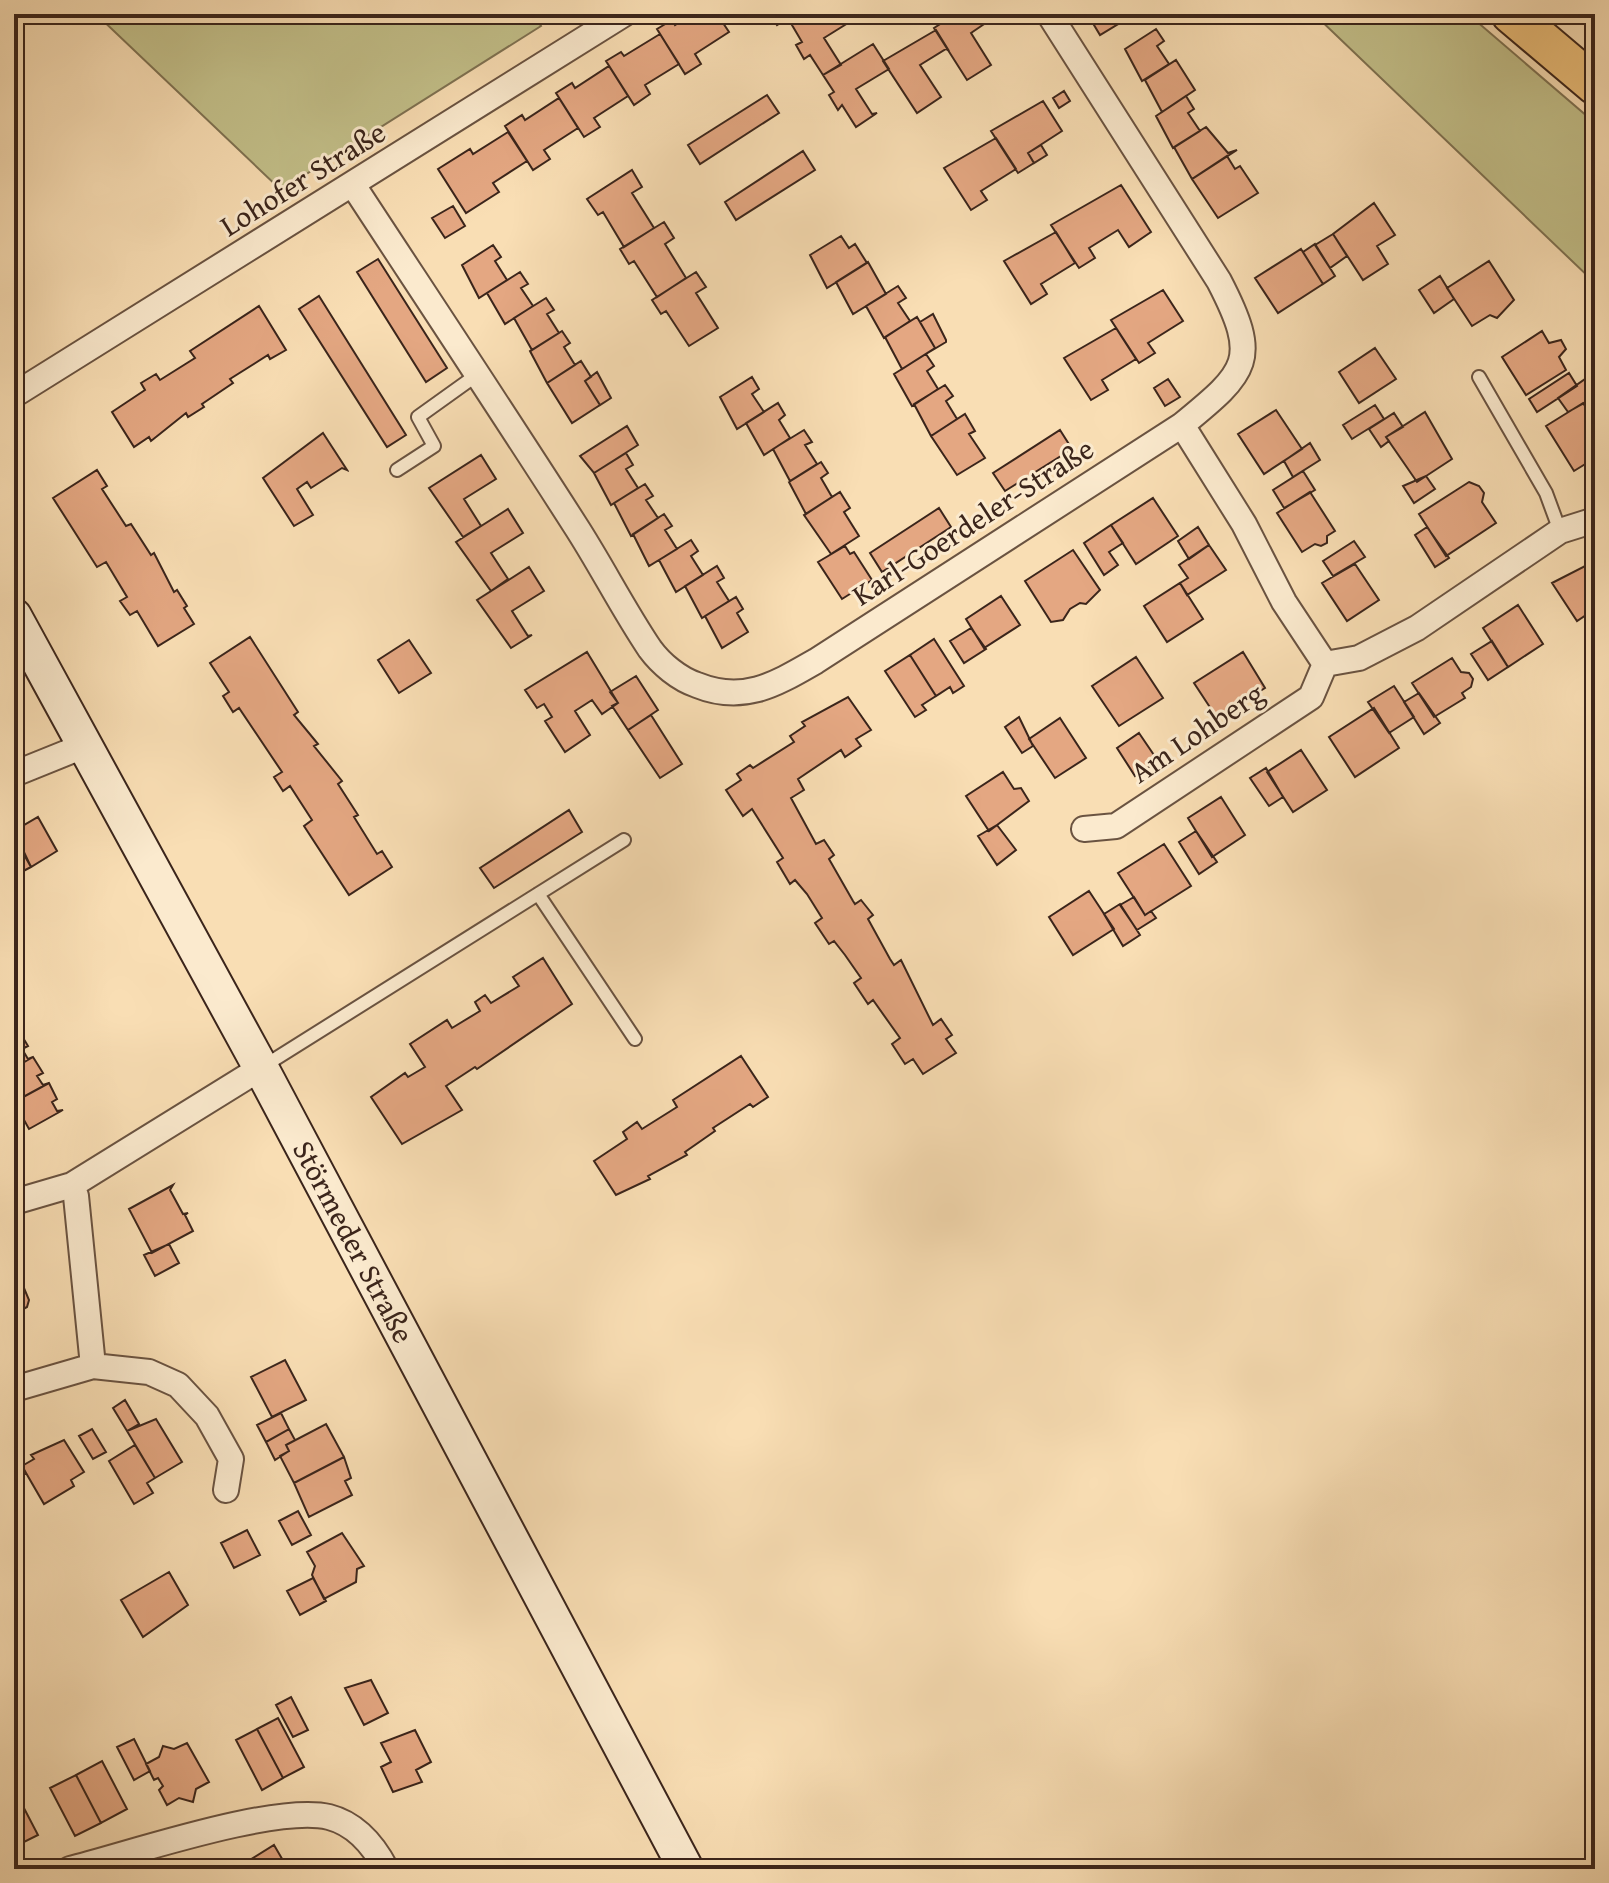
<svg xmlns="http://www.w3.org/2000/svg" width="1609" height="1883" font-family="'Gentium Book Plus',serif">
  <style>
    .green { fill: #c3c08a; stroke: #7f7252; stroke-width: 2 }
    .building { fill: #e4a782; stroke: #3b251b; stroke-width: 2 }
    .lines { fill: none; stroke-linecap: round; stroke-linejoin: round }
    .service-casing { stroke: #6a5341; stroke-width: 16 }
    .minor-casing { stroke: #6a5341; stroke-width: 28 }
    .secondary-casing { stroke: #3b251b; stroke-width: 38 }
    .primary-casing { stroke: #3b251b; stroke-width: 42 }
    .service { stroke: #fbeace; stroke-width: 12 }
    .minor { stroke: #fbeace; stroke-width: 24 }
    .secondary { stroke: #fbeace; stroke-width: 34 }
    .primary { stroke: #ecbf7a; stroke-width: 38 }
    .labels { text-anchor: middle; stroke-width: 6; stroke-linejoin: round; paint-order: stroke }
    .street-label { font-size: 30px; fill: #3b251b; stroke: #fbeace }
  </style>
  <rect width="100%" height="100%" fill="#f9deb4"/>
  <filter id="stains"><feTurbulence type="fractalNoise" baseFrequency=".0025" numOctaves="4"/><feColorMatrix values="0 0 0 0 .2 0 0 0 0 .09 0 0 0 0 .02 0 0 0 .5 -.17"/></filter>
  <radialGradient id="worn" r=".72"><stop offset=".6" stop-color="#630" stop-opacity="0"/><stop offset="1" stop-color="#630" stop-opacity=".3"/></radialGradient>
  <path class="green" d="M96 14H534L541 26 281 190Z
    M1314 14H1468L1595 123V283Z"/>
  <path class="building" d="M692 14H717L729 32 695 54 701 64 685 74 657 29 672 20 675 25Z
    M770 14H794L777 25Z
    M809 14H853L856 18 824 38 841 65 823 75 810 55 804 59 796 45 802 42 792 25Z
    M956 14H996L999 19 996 16 971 33 991 65 967 80 934 28Z
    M1126 14 1128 18 1100 35 1088 15Z
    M1156 29 1164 41 1157 46 1169 64 1142 81 1125 49Z
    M936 30 949 51 946 49 920 65 941 97 917 113 883 61Z
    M660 34 679 64 645 85 650 94 634 105 606 61 621 52 624 56Z
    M873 44 889 69 856 89 872 114 877 113 856 127 842 105 838 110 829 95 834 92 823 75Z
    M1176 60 1195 90 1162 112 1145 80Z
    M609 66 628 96 594 118 600 127 584 137 556 93 572 83 575 88Z
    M1064 91 1070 101 1059 108 1053 98Z
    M767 95 779 113 700 164 688 145Z
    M1186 96 1194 109 1188 113 1200 131 1173 148 1156 116Z
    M559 98 578 128 544 150 550 159 533 170 505 126 522 115 525 120Z
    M1043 101 1062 131 1028 153 1034 163 1018 173 991 131Z
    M1206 127 1228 153 1237 150 1192 179 1174 147Z
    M508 132 527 161 493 183 499 192 466 213 438 169 470 149 473 154Z
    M996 138 1016 169 981 191 987 200 971 210 944 168Z
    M1041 145 1047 155 1034 163 1028 153Z
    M803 151 815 170 736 220 725 202Z
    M1227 156 1235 169 1240 166 1258 193 1218 218 1192 179Z
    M632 170 642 187 632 193 654 228 624 247 603 212 598 215 587 199Z
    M1121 185 1151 232 1129 247 1118 230 1089 248 1095 258 1079 268 1051 225Z
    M1374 203 1395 235 1377 246 1388 264 1363 280 1333 234Z
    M453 206 465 226 445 238 432 218Z
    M664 222 674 238 665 244 686 278 657 297 634 261 629 264 620 249Z
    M1056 232 1075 263 1041 284 1047 294 1031 304 1004 261Z
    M1333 234 1347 256 1330 268 1315 245Z
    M841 236 849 248 855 244 867 263 827 288 810 255Z
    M1315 244 1335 276 1323 284 1303 252Z
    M493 245 501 257 495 261 507 280 479 298 462 265Z
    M1301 249 1323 284 1278 313 1255 278Z
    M378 259 447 368 426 382 357 272Z
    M1489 261 1514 300 1497 318 1490 315 1472 326 1447 288Z
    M868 262 886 294 853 314 836 282Z
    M520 272 528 284 521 288 533 306 505 324 487 293Z
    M696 272 706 287 696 293 718 328 689 346 666 311 661 314 652 300Z
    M1440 276 1454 299 1434 313 1419 290Z
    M898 286 906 298 898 303 910 321 884 338 866 306Z
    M1163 290 1183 321 1148 343 1155 353 1139 363 1111 320Z
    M319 296 406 435 387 447 299 309Z
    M546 298 554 310 547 314 559 333 532 350 514 318Z
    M259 306 286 350 270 359 268 355 230 379 233 383 202 404 204 407 188 417 186 413 151 441 149 437 134 447 112 412 145 390 141 383 156 374 160 380 195 358 190 351Z
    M933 314 946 340V342L926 354 935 348 920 322Z
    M917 317 935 348 902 369 885 337Z
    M1116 328 1136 359 1102 380 1108 390 1091 400 1064 358Z
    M562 331 570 343 564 347 575 365 547 383 530 351Z
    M1542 331 1549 343 1561 340 1566 349 1559 357 1566 370 1526 395 1502 357Z
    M1375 348 1396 379 1359 403 1339 372Z
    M926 354 934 366 927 371 938 389 912 406 894 374Z
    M581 361 591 377 585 381 600 405 572 423 547 383Z
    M597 372 611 398 600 405 585 381Z
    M1569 373 1577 386 1537 412 1529 399Z
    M752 377 759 389 752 394 764 412 737 429 720 397Z
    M1588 377 1595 387V397L1568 412 1558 398Z
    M1168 379 1180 397 1165 406 1154 388Z
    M945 385 953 396 946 401 957 419 931 436 914 404Z
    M778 403 785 415 779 420 790 438 764 455 746 423Z
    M1583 403 1595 421V464L1587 463 1574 471 1546 426Z
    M1375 405 1384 419 1352 439 1343 425Z
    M1276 410 1302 449 1264 474 1238 434Z
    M1425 412 1452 459 1417 482 1386 437Z
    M1394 413 1403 427 1386 437 1389 441 1381 447 1369 429Z
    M965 414 975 431 969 434 985 458 957 475 931 436Z
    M627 426 638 445 594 473 580 456Z
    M804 430 812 442 805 445 817 464 790 481 773 449Z
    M1060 430 1072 449 1005 491 993 473Z
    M323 433 347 470 342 468 311 488 307 482 297 489 313 515 294 526 263 478Z
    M1310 443 1320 460 1293 477 1284 461Z
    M626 453 633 465 626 469 638 488 611 505 594 473Z
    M481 455 496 479 464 499 481 526 463 537 429 488Z
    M821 462 828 473 821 478 832 497 806 514 789 482Z
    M97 470 107 486 102 489 126 526 131 524 151 555 154 553 174 592 177 590 187 606 184 608 194 624 158 646 137 611 130 615 120 601 127 597 106 562 97 567 53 498Z
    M1303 471 1315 490 1284 508 1273 490Z
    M1426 476 1435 489 1414 503 1403 486Z
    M1469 482 1479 486 1484 493 1482 502 1496 523 1446 556 1419 514Z
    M645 484 653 496 646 500 658 518 631 536 614 503Z
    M840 492 850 508 844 512 859 536 831 554 804 515Z
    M1310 492 1335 531 1327 536V543L1321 546 1315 544 1302 552 1277 513Z
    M1153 498 1178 536 1136 564 1111 525Z
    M939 508 951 527 882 572 870 553Z
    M508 509 523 533 491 553 508 579 491 591 456 542Z
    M664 514 672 526 665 530 677 549 649 566 633 534Z
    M1111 525 1123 543 1109 552 1118 565 1104 575 1084 543Z
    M1198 527 1209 545 1189 559 1178 541Z
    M1427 527 1449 558 1435 567 1415 535Z
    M691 540 698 551 691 556 703 575 676 592 659 560Z
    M1354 541 1365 557 1333 576 1323 561Z
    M1209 545 1226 570 1187 595 1180 583 1188 578 1179 565Z
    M845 546 850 554 854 552 872 580 842 599 818 562Z
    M1073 550 1100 590 1086 604 1080 603 1070 609 1063 620 1051 622 1025 581Z
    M1355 564 1379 600 1347 621 1322 583Z
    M1589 564 1595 573V609L1577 621 1552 583Z
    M717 566 724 578 717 582 729 601 702 618 685 586Z
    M529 567 544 591 512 611 528 636 532 635 511 648 477 600Z
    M1180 583 1203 619 1167 642 1144 606Z
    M1001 596 1020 625 984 648 966 619Z
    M736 597 743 609 737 613 748 632 722 648 705 616Z
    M1518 605 1543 644 1508 667 1483 628Z
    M971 628 986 649 964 663 950 641Z
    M250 637 298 712 294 715 318 744 314 746 342 781 338 784 358 815 354 817 377 854 382 851 392 867 349 895 304 826 312 820 290 786 283 791 274 777 282 772 239 708 233 712 223 696 229 692 210 663Z
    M934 639 964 686 953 693 950 687 936 696 910 655Z
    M409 640 431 673 399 693 378 660Z
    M1492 641 1508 667 1488 680 1471 654Z
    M587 652 618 703 602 714 592 700 575 711 590 735 565 752 545 721 552 717 544 704 537 708 525 690Z
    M1243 652 1265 688 1217 718 1194 683Z
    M910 655 936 696 922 705 926 710 915 717 885 671Z
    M1136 657 1163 698 1119 726 1092 686Z
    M1452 658 1461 672 1469 673 1473 679 1471 687 1462 693 1465 698 1434 717 1412 683Z
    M636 676 658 710 628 730 612 706 618 703 610 692Z
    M1394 686 1414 717 1389 733 1368 702Z
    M1419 693 1440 723 1424 734 1404 702Z
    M848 697 871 730 856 739 861 746 845 757 841 750 798 779 804 790 791 798 816 844 824 840 834 855 829 859 853 901 855 904 861 900 873 915 868 919 890 959 894 965 901 960 933 1025 941 1019 952 1035 946 1039 956 1053 923 1074 913 1059 905 1064 892 1044 900 1038 873 1000 868 1004 854 983 861 978 845 955 834 941 829 944 815 923 822 918 807 894 795 880 790 884 777 862 783 858 752 809 743 816 726 790 741 780 737 774 750 765 753 768 794 742 790 736 805 726 802 722Z
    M1374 708 1399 748 1355 777 1329 737Z
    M651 715 682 764 660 778 628 730Z
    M1019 717 1033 746 1022 753 1005 727Z
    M1060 718 1086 758 1055 778 1029 739Z
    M1139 733 1158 761 1135 776 1117 748Z
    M1301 750 1327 790 1293 812 1267 772Z
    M1266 768 1283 797 1269 806 1250 778Z
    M1003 772 1014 789 1021 788 1029 801 989 831 966 796Z
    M1221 797 1245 835 1212 857 1188 818Z
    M569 810 582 832 494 888 480 868Z
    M38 817 57 851 31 867 14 831Z
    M997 825 1016 850 997 865 978 836Z
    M1196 831 1217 862 1199 874 1179 842Z
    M14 837 31 867 14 876Z
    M1164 844 1191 886 1145 915 1118 873Z
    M1089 891 1114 929 1073 955 1049 917Z
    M1134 897 1145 915 1151 911 1156 918 1137 930 1120 905Z
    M1120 904 1140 935 1123 946 1104 914Z
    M543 958 572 1004 477 1069 475 1067 446 1086 462 1110 402 1144 371 1097 405 1073 408 1077 425 1067 410 1044 447 1020 452 1028 480 1011 475 1002 485 995 491 1003 519 986 513 977Z
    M19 1031 28 1046 22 1049 28 1059 33 1057 14 1068V1034Z
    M741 1056 768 1097 753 1107 750 1104 713 1128 715 1131 685 1152 687 1155 648 1176 650 1179 616 1195 594 1161 627 1139 623 1132 637 1122 642 1129 677 1107 673 1100Z
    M33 1057 43 1073 37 1076 43 1085 49 1083 14 1102V1068Z
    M49 1083 57 1099 52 1102 57 1111 63 1110 29 1129 14 1102Z
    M173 1185 170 1190 183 1214 188 1213 185 1215 193 1231 152 1253 129 1209Z
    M169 1244 179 1263 155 1276 144 1255Z
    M14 1264 29 1300 27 1307 16 1313Z
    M285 1360 306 1400 272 1417 251 1377Z
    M125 1400 139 1424 127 1431 113 1408Z
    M281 1413 289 1429 266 1442 257 1425Z
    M156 1419 182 1462 155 1478 127 1431Z
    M326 1424 344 1457 294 1483 280 1456 289 1451 286 1445Z
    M92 1429 106 1452 93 1459 79 1436Z
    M289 1429 295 1440 286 1445 289 1451 275 1460 266 1442Z
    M64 1440 84 1472 71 1480 74 1486 44 1504 22 1466 34 1459 31 1455Z
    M135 1445 155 1478 147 1483 153 1493 134 1504 109 1461Z
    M14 1451 26 1473 14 1481Z
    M344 1457 351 1478 345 1481 352 1495 309 1517 294 1483Z
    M298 1511 311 1535 292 1545 279 1521Z
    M247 1530 260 1555 234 1568 221 1543Z
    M342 1533 364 1566 357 1569 356 1582 324 1599 312 1575 315 1566 307 1552Z
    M169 1572 188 1605 143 1637 121 1600Z
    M313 1578 326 1601 300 1615 287 1591Z
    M371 1680 388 1713 364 1725 345 1688Z
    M291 1697 308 1730 293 1737 276 1705Z
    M278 1718 304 1767 283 1778 257 1729Z
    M257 1729 283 1778 262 1790 236 1740Z
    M415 1730 431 1762 416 1770 422 1782 393 1792 381 1767 391 1762 381 1743Z
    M134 1739 150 1771 134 1780 117 1747Z
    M187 1743 209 1782 196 1789 193 1802 179 1798 167 1805 159 1790 163 1786 158 1778 154 1780 146 1764 159 1757 163 1746 174 1749Z
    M102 1761 127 1809 101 1823 76 1775Z
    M76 1775 101 1823 75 1836 50 1788Z
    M14 1789 38 1835 16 1846 14 1842Z
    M274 1845 288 1869H235Z"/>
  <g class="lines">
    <g class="service-casing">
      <path id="service" d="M1479 377 1546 493 1560 531
        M397 470 434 446 418 417 478 374
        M538 894 635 1039
        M264 1066 624 840"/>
    </g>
    <g class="minor-casing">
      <path id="minor" d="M353 185C427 298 502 411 575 525 601 565 623 609 650 649 661 664 679 679 697 685 744 704 776 684 816 661L1182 425C1248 371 1260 360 1219 281L1049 14
        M14 395 624 14
        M1325 664 1359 658 1417 628 1560 531 1595 520
        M14 774 86 745
        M1084 829 1116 826 1311 697 1325 664 1284 602 1244 524 1182 425
        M14 1202 72 1185 261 1068
        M93 1366 149 1372 178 1385 207 1416 231 1459 226 1490
        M14 1389 93 1366 76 1196 72 1185
        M70 1869C130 1854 275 1804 329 1817 356 1824 374 1846 386 1869"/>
    </g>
    <g class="secondary-casing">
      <g id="secondary">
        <path id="s1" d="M14 616 261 1068 686 1869"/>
      </g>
    </g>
    <g class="primary-casing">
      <path id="primary" d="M1511 14 1595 85"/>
    </g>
    <use href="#service" class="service"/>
    <use href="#minor" class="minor"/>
    <use href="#secondary" class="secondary"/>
    <use href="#primary" class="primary"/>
  </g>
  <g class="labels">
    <g class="street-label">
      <text transform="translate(303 179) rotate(-32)" y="10">Lohofer Straße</text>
      <text transform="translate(973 522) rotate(-33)" y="10">Karl-Goerdeler-Straße</text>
      <text transform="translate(1197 733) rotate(-34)" y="10">Am Lohberg</text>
      <text dy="10" stroke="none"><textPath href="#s1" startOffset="712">Störmeder Straße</textPath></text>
    </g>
  </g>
  <rect width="1609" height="1883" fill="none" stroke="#f9deb4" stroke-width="48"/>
  <rect x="16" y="16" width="1577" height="1851" fill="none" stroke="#3b251b" stroke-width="4"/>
  <rect x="24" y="24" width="1561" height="1835" fill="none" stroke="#3b251b" stroke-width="2"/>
  <rect width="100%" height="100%" filter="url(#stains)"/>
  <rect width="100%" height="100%" fill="url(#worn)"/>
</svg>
